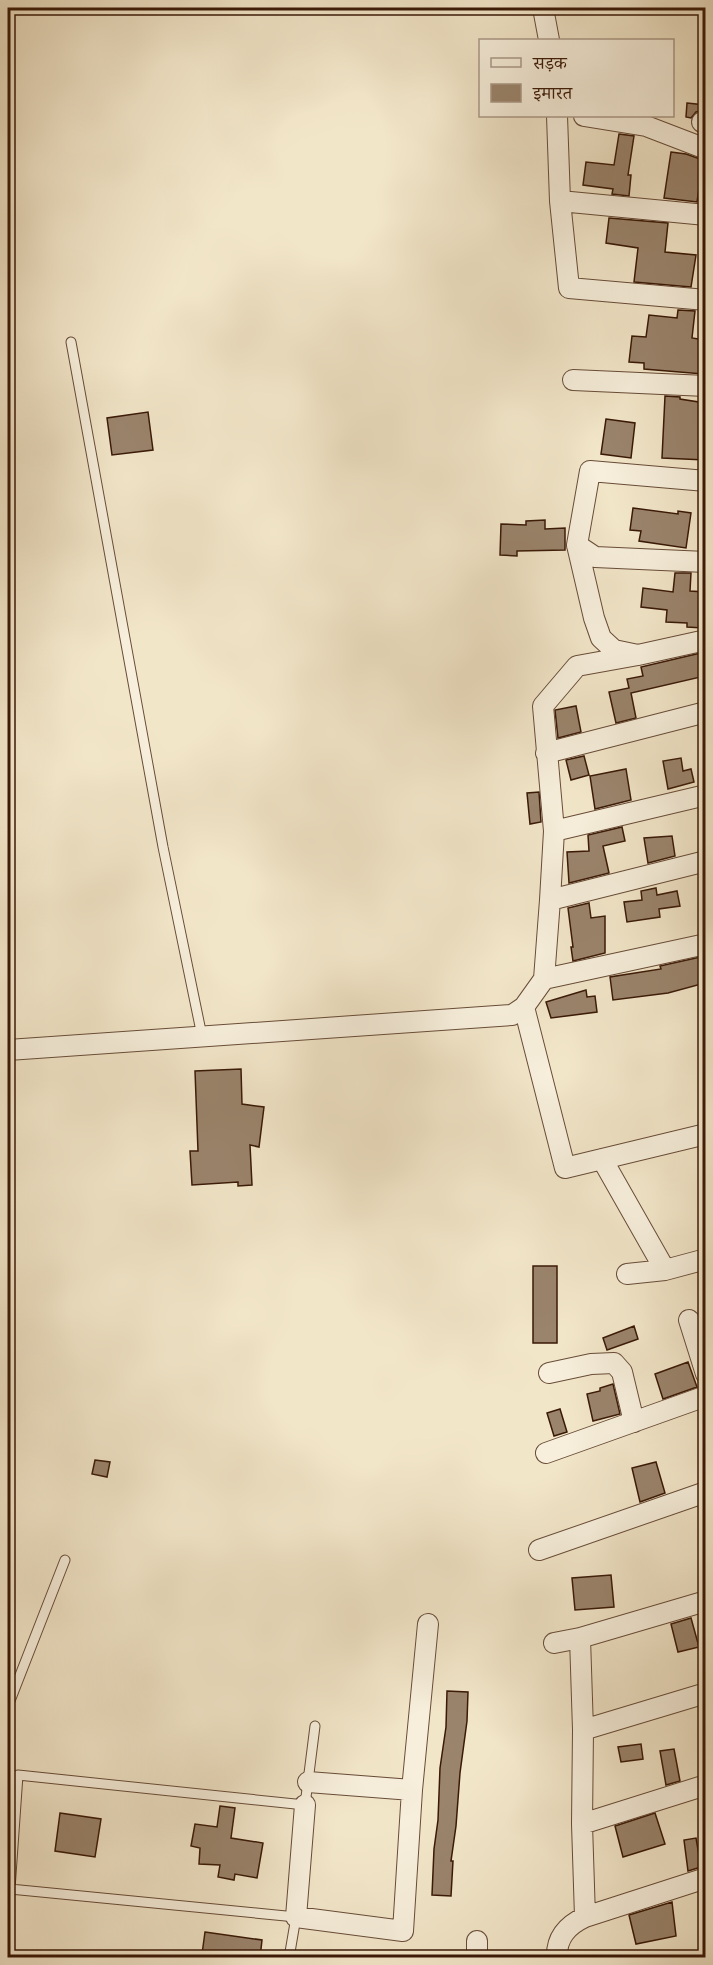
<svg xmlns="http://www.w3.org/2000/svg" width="713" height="1965" font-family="Vollkorn,'Noto Serif Devanagari',serif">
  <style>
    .building { fill: #9a846c; stroke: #3a1907; stroke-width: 1.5 }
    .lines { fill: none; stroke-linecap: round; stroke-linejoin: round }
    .service-casing { stroke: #684c38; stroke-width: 11 }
    .minor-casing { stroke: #684c38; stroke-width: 22 }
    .service { stroke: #f7efdc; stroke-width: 9 }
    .minor { stroke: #f7efdc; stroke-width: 20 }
  </style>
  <rect width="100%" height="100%" fill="#f2e6c9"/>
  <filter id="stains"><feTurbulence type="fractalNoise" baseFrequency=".00333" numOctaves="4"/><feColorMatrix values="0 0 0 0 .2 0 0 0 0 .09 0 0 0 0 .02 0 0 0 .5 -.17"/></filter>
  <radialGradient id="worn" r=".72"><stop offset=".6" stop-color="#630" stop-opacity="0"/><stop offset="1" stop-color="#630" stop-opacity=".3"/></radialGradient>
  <path class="building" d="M687 103 705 105 704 110 696 112 691 118 686 117Z
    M619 134 634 136 628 175H631L629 196 612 194 613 189 583 185 586 162 614 165Z
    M671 152 686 154 703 160 697 202 664 198Z
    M609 218 668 223 665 252 696 255 691 287 634 282 638 248 606 243Z
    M678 310 695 311 692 338 704 340 703 374 644 369V363L629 362 632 336 646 337 649 315 677 318Z
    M665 396 680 397V399L705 403V460L662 458Z
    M148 412 153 450 112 455 107 418Z
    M606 419 635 423 631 458 601 454Z
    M633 508 678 514V511L691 513 686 548 639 541 641 531 630 530Z
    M545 520V529L565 528V550L517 551V556L500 555 501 524 526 525V521Z
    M675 573H691L690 591 705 592 703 628 687 627V623L666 622 667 610 641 607 643 588 673 592Z
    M705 652V676L631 693 636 718 616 723 609 692 629 688 627 679 643 676 641 667Z
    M576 706 581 732 558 738 555 710Z
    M584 756 589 775 571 780 566 760Z
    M681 758 683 771 691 769 694 782 668 789 663 761Z
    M626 769 631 800 595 809 590 776Z
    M539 792 541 822 530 824 527 793Z
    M622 827 625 841 603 846 609 873 569 883 567 852 589 851 588 835Z
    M672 836 675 856 648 863 644 838Z
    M656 888 657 895 677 891 680 906 659 909 660 917 627 922 624 902 642 900 641 891Z
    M589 903 591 918 605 916V953L573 961 571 947H573L568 908Z
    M705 956V983L668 993 613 1000 610 977 661 969 660 966Z
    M586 990 587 997 595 996 597 1012 551 1018 546 1002Z
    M241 1069 242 1104 264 1107 259 1147 250 1145 252 1185 238 1186V1182L192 1185 190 1151H198L195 1071Z
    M533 1266H557V1343H533Z
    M634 1326 638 1339 607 1350 603 1338Z
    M688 1362 697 1387 663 1399 655 1374Z
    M613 1384 620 1414 593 1421 587 1394 600 1391V1388Z
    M560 1409 567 1432 554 1436 547 1413Z
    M95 1460 110 1462 107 1477 92 1474Z
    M656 1462 665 1493 640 1502 632 1468Z
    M611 1575 614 1607 575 1610 572 1578Z
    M691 1618 699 1647 678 1652 671 1624Z
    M447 1691 468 1692 467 1721 460 1773 456 1826 451 1861H453L451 1896 432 1895 434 1849 438 1820 440 1768 446 1727Z
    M641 1744 643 1759 621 1762 618 1747Z
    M674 1749 680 1781 666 1785 660 1751Z
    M220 1806 235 1808 231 1838 263 1843 257 1878 235 1874 234 1880 218 1877 220 1865 199 1864 200 1848 191 1846 195 1824 217 1827Z
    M60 1813 101 1819 95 1857 55 1851Z
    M655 1813 665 1844 623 1857 615 1826Z
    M696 1838 701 1867 688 1871 684 1840Z
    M672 1902 676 1936 636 1944 629 1915Z
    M205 1932 262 1940 260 1958H229L202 1954Z"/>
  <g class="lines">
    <g class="service-casing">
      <path id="service" d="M71 342 163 847 202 1036
        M8 1706 65 1560
        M289 1958 296 1917 10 1889 18 1775 305 1805 315 1726"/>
    </g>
    <g class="minor-casing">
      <path id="minor" d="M543 8 549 40
        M557 116 560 201 569 288 706 300
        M584 116 646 126 706 149
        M702 122H706
        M560 201 706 215
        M573 380 706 386
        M706 481 590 471 577 545 595 557 706 562
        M577 545 594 618 601 638 614 650 638 655 706 640
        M546 753 706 712
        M554 831 706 795
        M550 900 554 831 543 706 577 666 638 655
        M706 944 544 979 524 1007 565 1168 706 1134
        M544 979 550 900 706 861
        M8 1050 512 1015 524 1007
        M602 1159 665 1270
        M627 1274 665 1270 706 1259
        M689 1320 706 1374
        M549 1373 591 1364 614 1363 622 1372 634 1422
        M546 1453 706 1396
        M539 1550 706 1492
        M554 1643 580 1638 706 1601
        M583 1730 706 1693
        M412 1790 428 1624
        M305 1805 296 1917 403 1931 412 1790 308 1782
        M582 1824 706 1785
        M585 1917 706 1878
        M477 1941V1958
        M557 1958C556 1937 568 1925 585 1917L582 1824 583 1730 580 1638"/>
    </g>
    <use href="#service" class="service"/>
    <use href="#minor" class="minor"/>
  </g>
  <rect width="713" height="1965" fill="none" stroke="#f2e6c9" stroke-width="30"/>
  <rect x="9" y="9" width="695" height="1947" fill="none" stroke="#3a1907" stroke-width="3"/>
  <rect x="15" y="15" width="683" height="1935" fill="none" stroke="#3a1907" stroke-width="1.5"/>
  <rect x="479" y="39" width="195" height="78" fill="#f7efdc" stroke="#ab9987" stroke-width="1.5"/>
  <rect x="491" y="58" width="30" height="9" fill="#f7efdc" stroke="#ab9987" stroke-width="1.5"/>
  <text x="533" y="69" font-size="18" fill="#3a1907">सड़क</text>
  <rect x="491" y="84" width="30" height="18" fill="#9a846c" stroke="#ab9987" stroke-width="1.5"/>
  <text x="533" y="99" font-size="18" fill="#3a1907">इमारत</text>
  <rect width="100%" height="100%" filter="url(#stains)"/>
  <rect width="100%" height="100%" fill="url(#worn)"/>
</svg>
